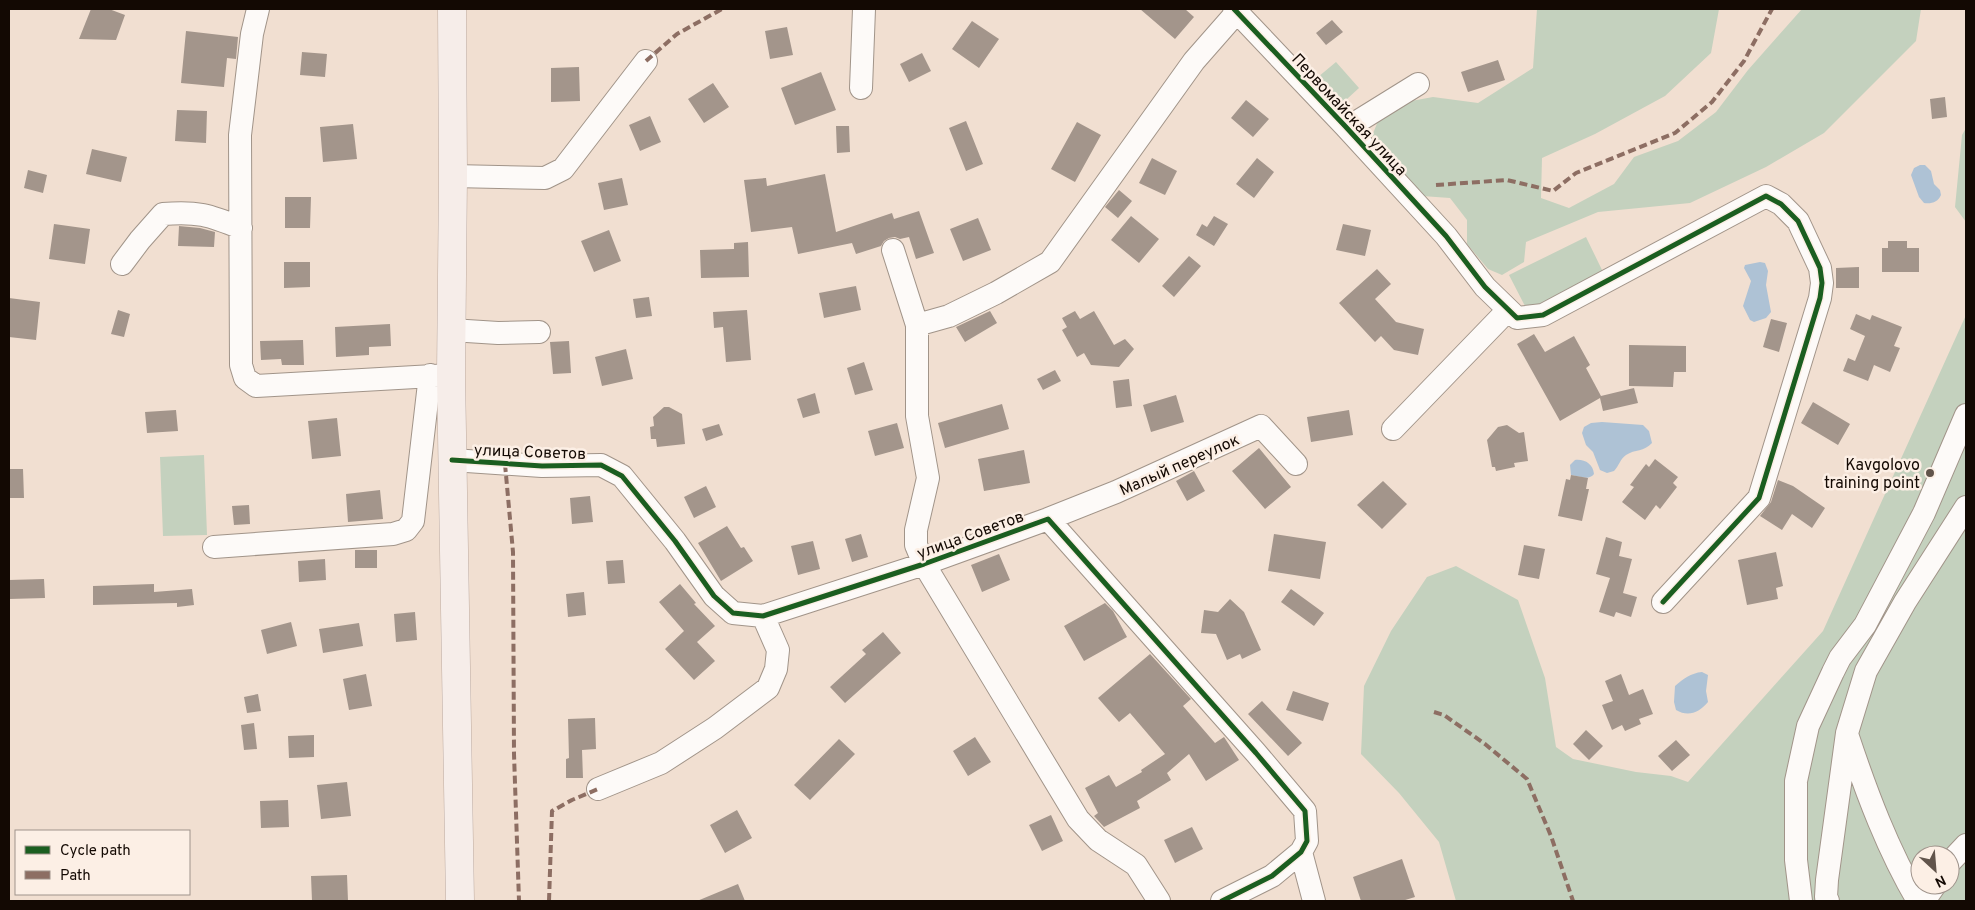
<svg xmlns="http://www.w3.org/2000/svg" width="1975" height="910" font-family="Overpass,sans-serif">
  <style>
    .green { fill: #c4d1be; fill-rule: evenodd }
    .water { fill: #aec2d5 }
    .building { fill: #a3958b }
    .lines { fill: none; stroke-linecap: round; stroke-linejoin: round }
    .minor-casing { stroke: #a19489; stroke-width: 24 }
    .major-casing { stroke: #bdaba1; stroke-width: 29 }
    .minor { stroke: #fdfaf8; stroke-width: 22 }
    .major { stroke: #f6ede9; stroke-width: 28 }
    .quiet { stroke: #8d6e63; stroke-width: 4; stroke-dasharray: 8 4; stroke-linecap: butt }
    .cycleway-casing { stroke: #fcefe5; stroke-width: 8 }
    .cycleway { stroke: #1b5e20; stroke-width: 5 }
    .poi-dot { fill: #61544b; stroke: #fcefe5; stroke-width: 2 }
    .labels { text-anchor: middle; stroke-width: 5; stroke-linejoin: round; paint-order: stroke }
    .street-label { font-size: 16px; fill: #130903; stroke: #fcefe5 }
    .poi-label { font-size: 16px; fill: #130903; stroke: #fcefe5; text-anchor: end }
  </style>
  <rect width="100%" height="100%" fill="#f1dfd1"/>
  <path class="green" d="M1537 9H1719L1711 53 1665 96 1595 134 1542 158 1541 198 1569 208 1614 184 1634 157 1678 141 1716 112 1748 70 1802 9H1921L1916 41 1824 133 1766 167 1690 203 1598 212 1526 242 1524 262 1502 275 1488 269 1467 244V220L1450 198 1422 196 1372 136 1384 106 1433 97 1478 103 1533 68Z
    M1336 62 1359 88 1335 110 1312 82Z
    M1966 128V222L1955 207 1962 135Z
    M1586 237 1603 272 1527 310 1509 275Z
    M1966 315V901H1456L1439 842 1399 793 1361 754 1364 686 1391 631 1427 577 1456 566 1518 600 1545 678 1556 747 1573 759 1636 772 1671 776 1688 782 1823 631ZM1920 855H1950V885H1920Z
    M204 455 207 535 163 536 160 457Z"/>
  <path class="water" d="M1920 165H1925L1931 171 1934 184 1940 190 1941 195C1938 202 1932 204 1924 203L1919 197 1911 175 1914 168Z
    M1760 262 1765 263 1768 271 1766 285 1771 312 1766 318 1754 322 1750 320 1743 306 1751 281 1744 268 1745 265Z
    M1602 422 1643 425 1649 431 1652 443C1644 452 1635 449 1626 455 1620 459 1619 466 1614 471L1607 473 1600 470 1593 452 1586 445 1582 433 1584 427 1591 423Z
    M1575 460C1585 459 1593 464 1594 474 1589 481 1579 476 1571 475L1570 465Z
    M1702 672 1708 675 1706 691 1708 702C1699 713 1688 717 1676 710L1674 702 1675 686C1683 679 1691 673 1702 672Z"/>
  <path class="building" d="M91 9H109L125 15 116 40 79 39Z
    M1140 9H1185L1194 17 1175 39Z
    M1332 20 1343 32 1326 45 1316 33Z
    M972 21 999 39 979 68 952 49Z
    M787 27 793 55 770 59 765 31Z
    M186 31 238 37 236 59 227 58 224 87 181 83Z
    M302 52 327 54 325 77 300 75Z
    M922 53 931 71 909 82 900 64Z
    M1498 60 1505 80 1468 92 1461 72Z
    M579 67 580 101 551 102V68Z
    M821 72 836 110 795 125 781 88Z
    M713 83 729 107 704 123 688 99Z
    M1945 97 1947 117 1932 119 1930 99Z
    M1246 100 1269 119 1253 137 1231 118Z
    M177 110 207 111 206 143 175 141Z
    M650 116 661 142 640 151 629 125Z
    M966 121 983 164 966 171 949 128Z
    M1077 122 1101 135 1075 182 1051 169Z
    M353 124 357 159 323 162 320 127Z
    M836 126H849L850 152 837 153Z
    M92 149 127 157 121 182 86 174Z
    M1152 158 1177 171 1165 195 1139 183Z
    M1257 158 1274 172 1254 198 1236 184Z
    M28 170 47 175 43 193 24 188Z
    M825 174 836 232 892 213 894 219 919 211 934 253 916 259 909 237 900 239 895 237 889 238 884 241 881 246 856 254 852 243 798 254 792 227 751 232 744 180 766 178 767 186Z
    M622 178 628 205 604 210 598 183Z
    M1119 190 1132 201 1118 218 1105 207Z
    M285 197H311L310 228H285Z
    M1131 216 1159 239 1139 263 1111 240Z
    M1214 216 1228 224 1214 246 1196 235 1202 224 1207 227Z
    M978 218 991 250 963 261 950 229Z
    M54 224 90 229 85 264 49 259Z
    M1343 224 1371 230 1365 256 1336 250Z
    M179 226 200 228 215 232 214 247 178 246Z
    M609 230 621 261 594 272 581 241Z
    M1888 241H1907V248H1919V272H1882V248H1888Z
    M748 242 749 277 701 278 700 250 734 249V243Z
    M1189 256 1201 266 1174 297 1162 286Z
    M284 262H310V287L284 288Z
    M1859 267V288H1836V268Z
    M1377 269 1391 284 1375 299 1396 322 1424 329 1418 355 1394 350 1381 336 1375 342 1339 303Z
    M856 286 861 310 824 318 819 293Z
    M649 297 652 316 636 318 633 299Z
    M9 298 40 302 36 340 9 337Z
    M118 310 130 314 124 337 111 334Z
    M747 310 751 360 726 362 723 327 714 328 713 312Z
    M990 311 997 323 965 342 956 327Z
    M1075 311 1080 319 1094 311 1114 345 1125 339 1134 349 1119 367 1091 365 1084 353 1077 357 1062 330 1067 327 1062 318Z
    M1856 314 1870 320 1872 315 1902 327 1894 346 1900 348 1890 372 1874 365 1868 381 1843 371 1848 358 1855 361 1865 336 1850 329Z
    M1771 319 1787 323 1779 352 1763 347Z
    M390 324 391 346 369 347V355L336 357 335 327Z
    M1534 334 1545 352 1574 336 1590 365 1586 368 1601 396 1634 388 1638 403 1603 411 1600 398 1560 421 1517 344Z
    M303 340 304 365H282L281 359 261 360 260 341Z
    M569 341 571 373 553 374 550 342Z
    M1629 345 1686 346V372H1674L1673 387 1629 386Z
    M626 349 633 379 602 386 595 357Z
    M864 362 873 390 855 395 847 368Z
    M1055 370 1061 381 1043 390 1037 379Z
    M1129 379 1132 406 1116 408 1113 381Z
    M815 393 820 413 803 418 797 399Z
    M1176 395 1184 422 1151 432 1143 405Z
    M1813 402 1850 424 1838 445 1801 423Z
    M1002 404 1009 429 945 448 938 423Z
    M664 407H669L682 414 685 444 657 447 656 439H651L650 427 654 426 653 417Z
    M176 410 178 431 147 433 145 412Z
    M1349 410 1353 435 1311 442 1307 417Z
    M337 418 341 456 312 459 308 421Z
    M897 423 904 448 875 456 868 431Z
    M719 424 723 435 706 441 702 429Z
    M1507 425 1519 433 1524 432 1528 461 1514 463 1515 467 1496 471 1495 467H1492L1487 440 1498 427Z
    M1259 448 1291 487 1265 509 1232 471Z
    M1024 450 1030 483 984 491 978 459Z
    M1655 459 1678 477 1673 483 1677 487 1660 509 1656 505 1645 520 1622 502 1634 487 1630 485 1646 464 1649 467Z
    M9 469H23L24 498H9Z
    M1194 471 1205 491 1187 501 1176 481Z
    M1571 475 1588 478 1586 489H1589L1582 521 1558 516 1566 479 1570 480Z
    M1778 480 1793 486 1825 508 1812 528 1792 514 1782 530 1760 516 1771 502Z
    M1383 481 1407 504 1382 529 1357 505Z
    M706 486 716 507 694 518 684 497Z
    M380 490 383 519 348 522 346 494Z
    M590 496 593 522 572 524 570 498Z
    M249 505 250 524 234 525 232 506Z
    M727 526 741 548 744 547 753 561 721 581 698 543Z
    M861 534 868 557 852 562 845 539Z
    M1274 534 1326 542 1320 579 1268 571Z
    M1606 537 1622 542 1619 556 1632 559 1623 593 1637 597 1631 617 1616 612 1614 617 1599 612 1610 578 1596 574Z
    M813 541 820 569 798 575 791 546Z
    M1524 545 1545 549 1539 579 1518 575Z
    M355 550H377V568H355Z
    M1776 552 1783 586 1776 588 1778 599 1747 605 1738 560Z
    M999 554 1010 580 982 592 971 565Z
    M325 559 326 580 299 582 298 561Z
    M623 560 625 583 608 584 606 561Z
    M44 579 45 598 9 599V580Z
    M154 584V592L192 589 194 605 177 607V603L93 605V586Z
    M680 584 696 603 694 604 715 626 697 642 715 661 694 680 665 649 684 631 659 602Z
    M1291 589 1324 613 1314 626 1281 602Z
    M584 592 586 615 568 617 566 594Z
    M1230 599 1244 612 1261 650 1242 659 1240 654 1227 660 1216 634 1201 633 1204 610 1218 612Z
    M1105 603 1113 611 1127 637 1084 661 1064 626Z
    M415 612 417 640 396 642 394 614Z
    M291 622 297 646 267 654 261 630Z
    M359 623 363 646 323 653 319 629Z
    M883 632 901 653 845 703 830 687 866 654 862 650Z
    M1150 654 1191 699 1183 706 1215 743 1224 737 1239 760 1206 781 1189 754 1167 773 1171 780 1137 801 1140 808 1104 827 1094 816 1098 813 1085 788 1109 775 1116 787 1142 772 1141 770 1165 754 1130 713 1119 722 1098 698Z
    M366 674 372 706 349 710 343 679Z
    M1621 674 1629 695 1643 689 1653 714 1639 719 1641 724 1625 731 1622 725 1612 730 1602 705 1613 701 1605 681Z
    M1293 691 1329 703 1323 721 1286 710Z
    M258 694 261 711 247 713 244 697Z
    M1262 701 1302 743 1288 756 1248 714Z
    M595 718 596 749 582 750 583 778H566V759L569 758 568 719Z
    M254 723 257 749 244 750 241 725Z
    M1586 730 1603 746 1589 760 1573 744Z
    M314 735V757L289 758 288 736Z
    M975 737 991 762 968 776 953 751Z
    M839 739 855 754 810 800 794 785Z
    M1676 740 1690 755 1672 771 1658 756Z
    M347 782 351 816 321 819 317 785Z
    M288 800 289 827 261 828 260 801Z
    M737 810 752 838 725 853 710 825Z
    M1051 815 1063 841 1042 851 1029 825Z
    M1192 827 1203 849 1175 863 1164 840Z
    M1402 859 1415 897 1402 901H1361L1353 877Z
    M347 875 348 901H312L311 876Z
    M738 884 745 901H697Z"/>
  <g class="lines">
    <g class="minor-casing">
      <path id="minor" d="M258 9 252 34 240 135 241 365 245 378 256 386 451 375
        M1234 9 1345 126 1446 236 1485 287 1517 318 1543 315 1766 196 1781 204 1798 221 1820 268 1822 283 1820 298 1759 498 1663 602
        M861 88 864 9
        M1347 128 1418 84
        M453 176 545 178 563 169 646 61
        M893 250 917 325V416L928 478 916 530V545L924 564 1078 819 1098 840 1136 865 1159 901
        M122 264 140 240 163 214C197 211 209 215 241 228
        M917 325 949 316 996 293 1050 262 1194 61 1237 12
        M451 330 498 333 539 332
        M1393 429 1508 310
        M452 460 542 466 601 465 622 476 675 541 714 596 733 613 763 616 924 564 1048 519 1256 753 1305 811 1307 841 1301 852 1272 876 1222 901
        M1048 519 1116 492 1261 426 1296 464
        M214 547 393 534 406 530 413 521 430 375
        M1848 737C1867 794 1888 850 1918 901
        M598 789 661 763 715 728 768 688 776 669 778 650 763 616
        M1301 852 1314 901
        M1950 862 1966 845
        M1801 901 1796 860V781L1808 726 1833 672 1840 658 1865 625 1924 513 1966 415
        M1828 901 1826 897 1827 880 1847 733 1866 671 1905 602 1966 507
        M1924 901 1935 885"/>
    </g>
    <g class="major-casing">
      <path id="major" d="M452 9 453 176 451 375 460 901"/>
    </g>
    <use href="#minor" class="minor"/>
    <use href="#major" class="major"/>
    <path class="quiet" d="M646 61 677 34 722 9
      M1436 185 1507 180 1553 191 1576 173 1675 133 1712 102 1744 61 1772 9
      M505 464 513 552 514 754 519 901
      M1434 712 1444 715 1485 744 1527 779 1551 836 1573 901
      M549 901 552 811 572 800 598 789"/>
    <g class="cycleway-casing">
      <path id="cycleway" d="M1234 9 1345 126 1446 236 1485 287 1517 318 1543 315 1766 196 1781 204 1798 221 1820 268 1822 283 1820 298 1759 498 1663 602
        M452 460 542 466 601 465 622 476 675 541 714 596 733 613 763 616 924 564 1048 519 1256 753 1305 811 1307 841 1301 852 1272 876 1222 901"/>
    </g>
    <use href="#cycleway" class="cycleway"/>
  </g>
  <circle class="poi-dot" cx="1930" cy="473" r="5"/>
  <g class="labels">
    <g class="street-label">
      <text transform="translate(1350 114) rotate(47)" y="6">Первомайская улица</text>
      <text transform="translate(530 451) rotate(2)" y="6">улица Советов</text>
      <text transform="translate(1179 464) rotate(-24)" y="6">Малый переулок</text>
      <text transform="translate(970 534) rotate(-20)" y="6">улица Советов</text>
    </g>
    <g class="poi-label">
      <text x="1920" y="470">Kavgolovo<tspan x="1920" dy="18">training point</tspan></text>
    </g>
  </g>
  <rect width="1975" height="910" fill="none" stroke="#130903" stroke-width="20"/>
  <rect x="15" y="830" width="175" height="65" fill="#fcefe5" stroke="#9f938b"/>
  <rect x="25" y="846" width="25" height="8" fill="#1b5e20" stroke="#9f938b"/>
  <text x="60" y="855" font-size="15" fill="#130903">Cycle path</text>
  <rect x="25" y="871" width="25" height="8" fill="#8d6e63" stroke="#9f938b"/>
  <text x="60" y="880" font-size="15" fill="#130903">Path</text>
  <g transform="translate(1935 870) rotate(154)"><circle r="24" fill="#fcefe5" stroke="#9f938b"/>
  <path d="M0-4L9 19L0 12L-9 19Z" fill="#61544b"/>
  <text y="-8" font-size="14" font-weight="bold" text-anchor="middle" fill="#130903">N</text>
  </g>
</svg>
